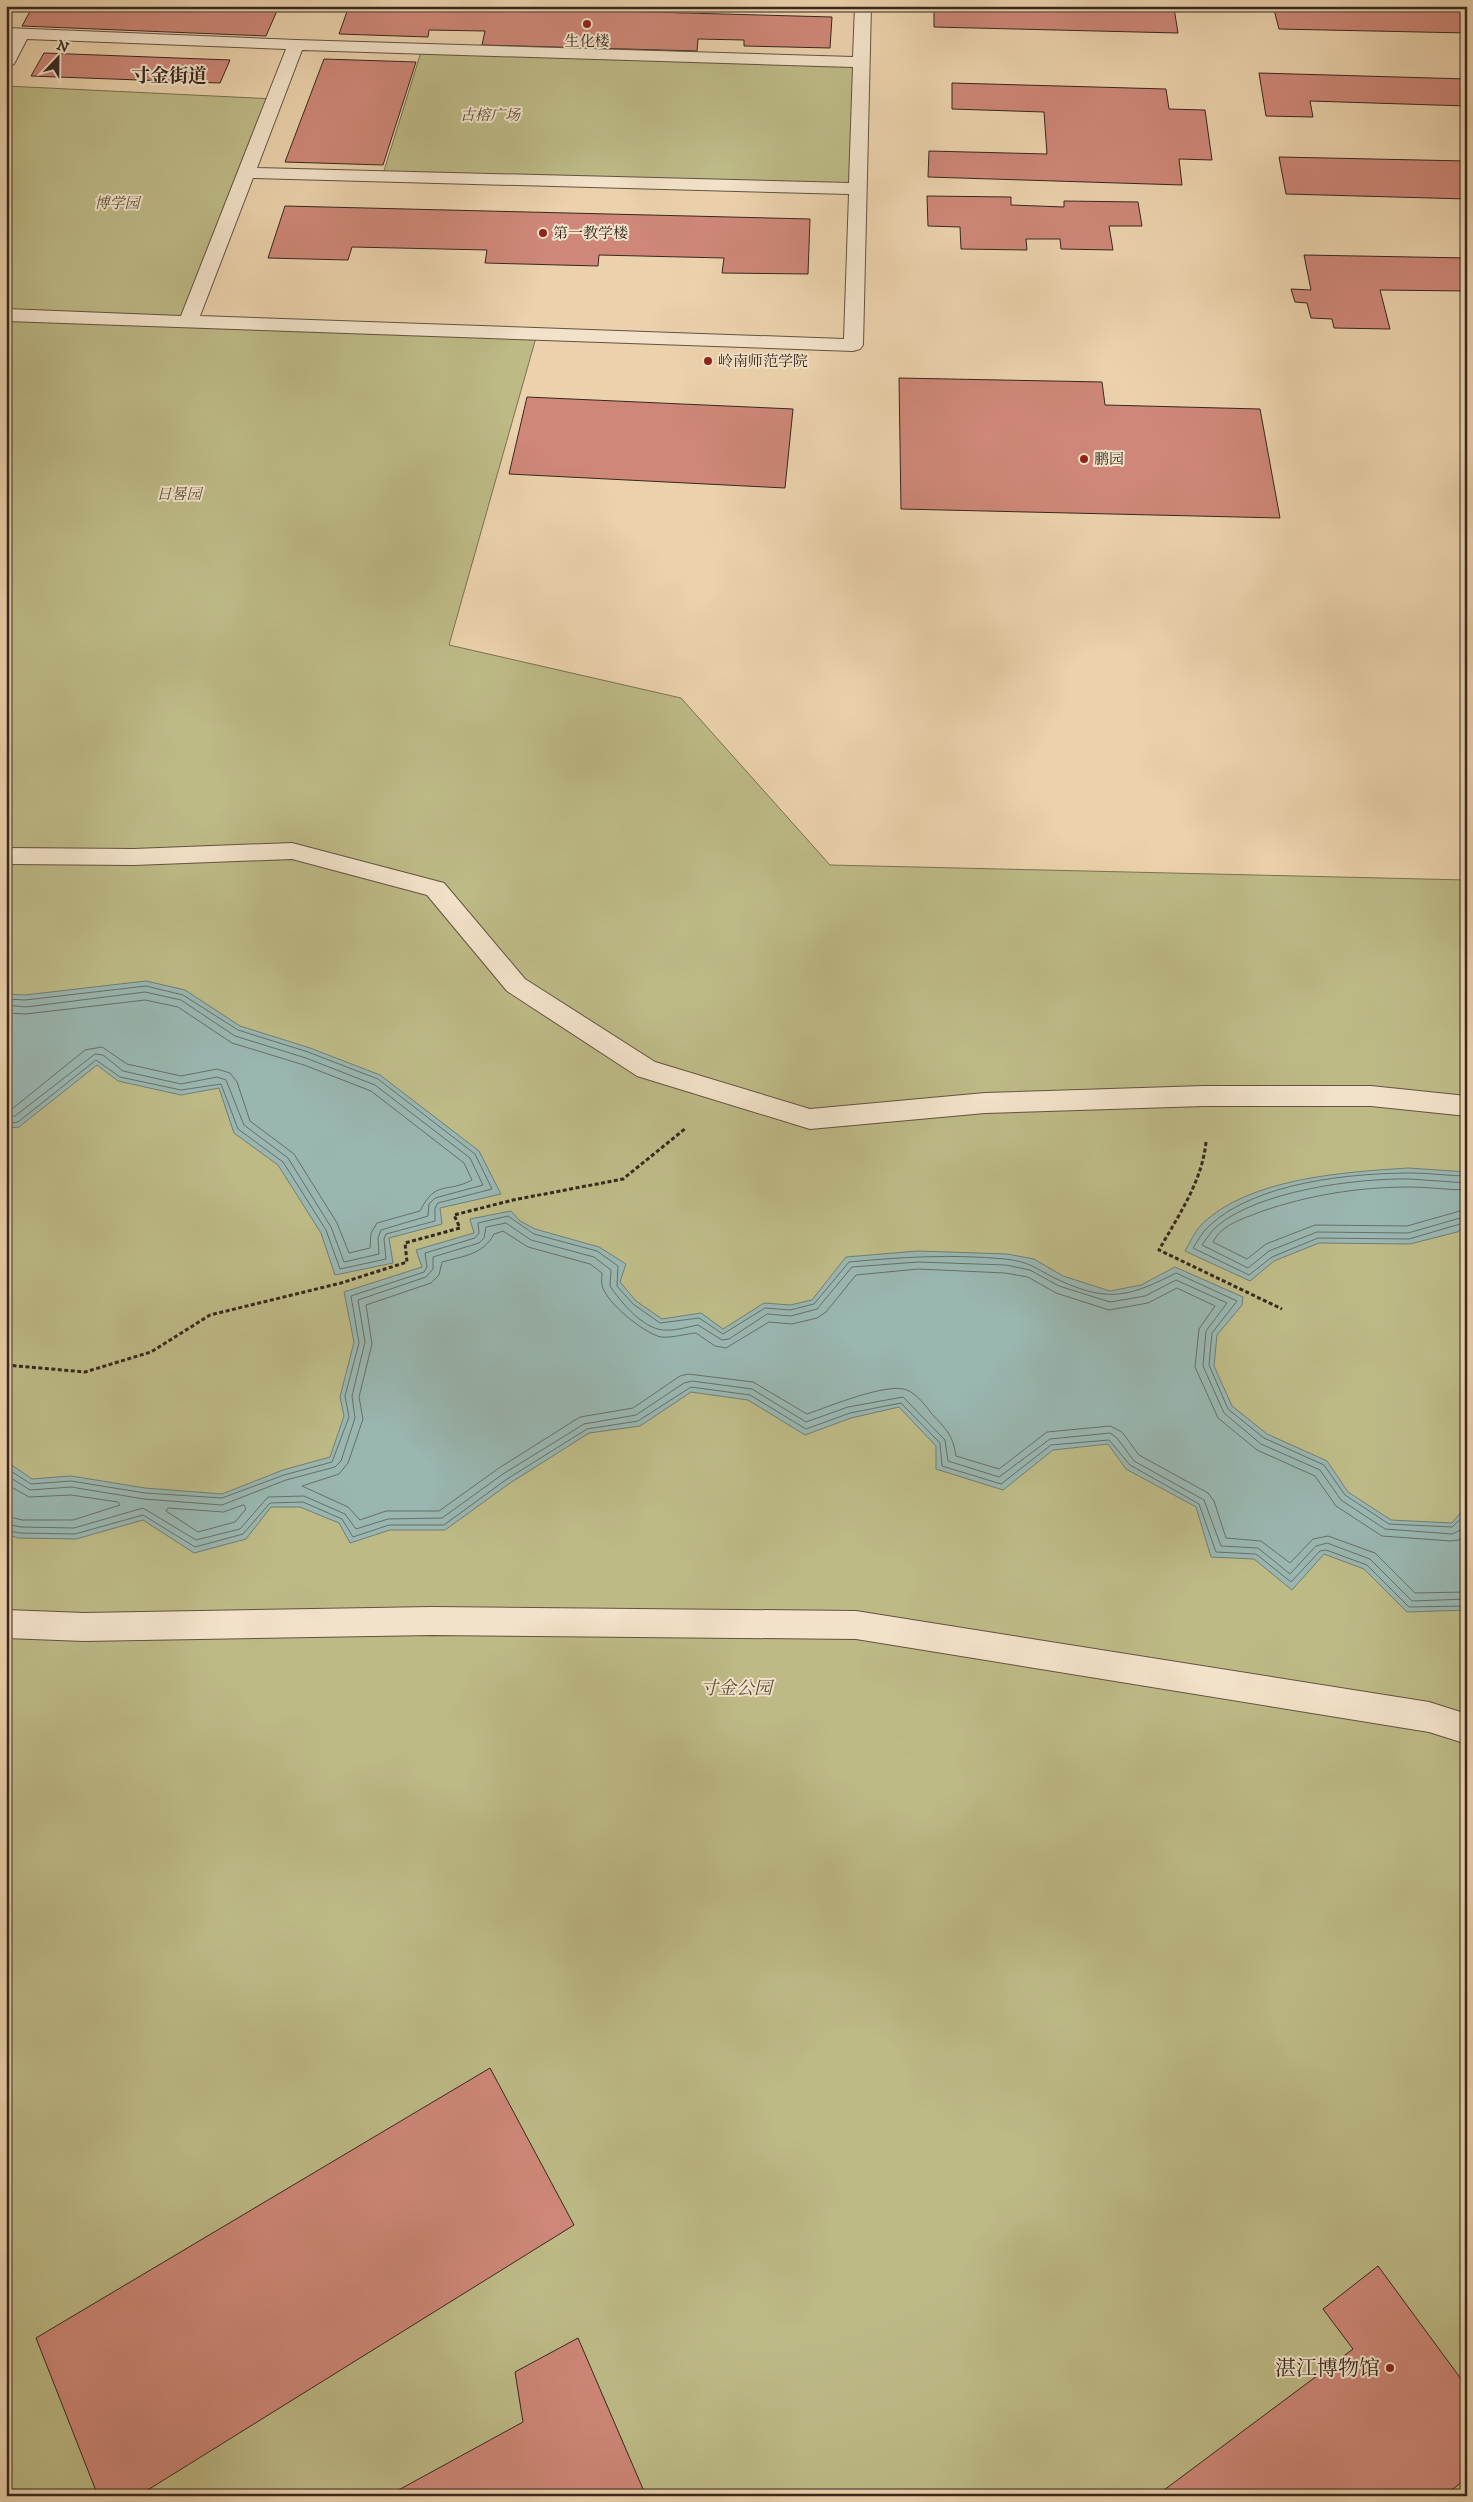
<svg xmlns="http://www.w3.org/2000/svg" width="1473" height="2502" font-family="'IM FELL DW Pica','Noto Serif SC',serif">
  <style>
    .green { fill: #bdba86; stroke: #7a7152 }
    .water { fill: #99b6b0; stroke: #727d76 }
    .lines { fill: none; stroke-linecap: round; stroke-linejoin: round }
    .shore { stroke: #686f68; stroke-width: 1 }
    .building { fill: #ce8778; stroke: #37281f }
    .minor-casing { stroke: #645242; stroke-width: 2 }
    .path { stroke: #37281f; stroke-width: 3; stroke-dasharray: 4 2.5; stroke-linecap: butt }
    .minor { fill: #f2e2c9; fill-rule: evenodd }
    .poi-dot { fill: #8f2418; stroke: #f2e2c9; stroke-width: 2 }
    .labels { text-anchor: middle; stroke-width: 4; stroke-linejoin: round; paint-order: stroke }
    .far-poi-label { font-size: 15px; fill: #37281f; stroke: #f2e2c9; text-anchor: start }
    .far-park-label { font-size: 15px; font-style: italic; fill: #584c39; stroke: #f2e2c9 }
    .park-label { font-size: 18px; font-style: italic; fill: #584c39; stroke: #f2e2c9 }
    .far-district-label { font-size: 19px; font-weight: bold; fill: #37281f; stroke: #f2e2c9 }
    .near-poi-label { font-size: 21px; fill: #37281f; stroke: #f2e2c9; text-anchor: end }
  </style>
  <rect width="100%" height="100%" fill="#ebd2ac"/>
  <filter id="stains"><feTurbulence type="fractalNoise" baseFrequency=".004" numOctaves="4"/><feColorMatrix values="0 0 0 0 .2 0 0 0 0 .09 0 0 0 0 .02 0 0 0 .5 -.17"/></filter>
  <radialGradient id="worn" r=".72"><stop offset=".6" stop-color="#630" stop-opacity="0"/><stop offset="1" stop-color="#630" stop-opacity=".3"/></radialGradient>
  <path class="green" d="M422 49 861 62 858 189 382 177Z
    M6 86 275 99 188 322 537 334 449 645 681 698 830 865 1467 880V2496H6Z"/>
  <path class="water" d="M146 981 185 990 240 1026 310 1048 380 1075 479 1151 501 1194 440 1208 442 1224 389 1238 393 1263 335 1275 321 1233 278 1165 234 1133 219 1088 181 1095 118 1081 97 1065 19 1127 6 1128V994L25 995Z
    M1408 1168 1467 1172V1226L1457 1232 1410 1244 1319 1243 1274 1261 1250 1281 1185 1251C1190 1243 1194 1232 1201 1225 1248 1178 1345 1172 1408 1168Z
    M511 1211 520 1221 535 1229 599 1247 626 1264 620 1282 636 1301 662 1319 701 1313 723 1329 764 1303 790 1305 812 1300 846 1257 918 1251 1007 1254 1034 1259 1063 1276 1110 1291 1141 1285 1175 1267 1243 1297 1242 1305 1217 1335 1214 1366 1232 1406 1267 1434 1327 1461 1348 1492 1391 1520 1452 1523 1467 1505V1610L1407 1612 1364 1569 1324 1554 1292 1590 1254 1559 1211 1557 1196 1507 1126 1469 1108 1444 1053 1450 1003 1490 936 1469V1446L899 1407 851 1418 805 1435 748 1400 691 1392 640 1426 589 1433 510 1483 445 1530H390L350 1543 339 1523 300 1507H271L246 1539 194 1553 143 1520 76 1539 18 1538 6 1534V1461L32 1479 71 1476 145 1488 222 1494 283 1470 330 1457 344 1416 340 1397 354 1342 344 1292 422 1267 416 1250 474 1233 470 1219Z"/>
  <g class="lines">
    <path class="shore" d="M6 999 25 1000 146 986 183 995 238 1030 308 1052 378 1079 475 1154 492 1189 438 1203 435 1208V1221L386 1234 384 1239 386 1259 340 1269 326 1230 283 1162 238 1129 221 1084 181 1090 120 1077 96 1060 18 1122 6 1124
      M6 1005 26 1007 145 992 181 1000 235 1036 306 1058 375 1085 470 1158 483 1185 435 1198 429 1204 428 1216 381 1230 378 1238 379 1254 344 1262 331 1227 288 1158 244 1125 226 1080 217 1077 181 1084 123 1071 103 1055 95 1054 15 1116 6 1117
      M6 1013 26 1014 145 1000 178 1007 232 1043 304 1065 371 1091 464 1163 472 1180C446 1194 436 1179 420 1211L377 1223 371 1233 370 1248 349 1253 337 1223 294 1154 250 1121 237 1082 230 1073 217 1069 181 1076 127 1064 102 1047 85 1050 12 1109 6 1110
      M1467 1176C1449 1176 1431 1173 1413 1173 1351 1173 1256 1182 1209 1226 1202 1232 1198 1241 1193 1248L1249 1275 1272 1257 1318 1238 1409 1239 1467 1222
      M1467 1183C1448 1182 1429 1180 1410 1179 1356 1178 1257 1191 1216 1227 1211 1232 1206 1239 1202 1245L1248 1268 1269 1251 1317 1232 1408 1233 1467 1216
      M1467 1190C1448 1190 1429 1187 1410 1187 1359 1187 1308 1195 1260 1212 1243 1219 1222 1224 1213 1242L1247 1259 1266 1244 1315 1225 1407 1226 1467 1209
      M6 1468 31 1484 71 1481 145 1493 222 1498 284 1475 332 1462 349 1417 345 1396 359 1343 351 1296 424 1272 427 1267 425 1253 475 1238 479 1233 478 1223 508 1216 534 1234 597 1251 618 1266 617 1286 633 1304 660 1323 699 1318 723 1334 765 1308 790 1310 814 1304 849 1262C901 1257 953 1254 1005 1259 1033 1262 1038 1271 1061 1281 1109 1303 1131 1296 1176 1273L1237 1301 1212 1333 1209 1365 1228 1409 1264 1438 1324 1465 1345 1495 1389 1524 1452 1527 1467 1513
      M6 1475 30 1490 71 1487 144 1499 222 1505 286 1480 335 1467 341 1461 355 1418 352 1396 365 1342 358 1300 426 1277 433 1269V1257L479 1243 484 1238 486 1227 506 1223 531 1240 594 1257 611 1270 610 1286C621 1302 642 1328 663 1330 675 1331 687 1327 698 1325L722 1340 729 1339 767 1314 791 1316 817 1309 852 1267 918 1262 1006 1265 1030 1270 1059 1286 1110 1302 1145 1296 1176 1280 1227 1303 1206 1331 1203 1366 1224 1413 1261 1444 1320 1470 1341 1500 1385 1529 1452 1534 1459 1531 1467 1522
      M6 1484 29 1497 71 1495 118 1502 120 1505 73 1520H22L6 1516
      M244 1505 246 1509 235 1522 198 1532 166 1511 168 1508 223 1512Z
      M6 1524 21 1527 74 1528 143 1508 196 1540 240 1529 268 1497 304 1496 345 1514 356 1529 388 1519 442 1518 503 1474 584 1424 636 1415 684 1383 692 1381 752 1389 806 1422 848 1407 903 1397 945 1440 948 1461 999 1477 1050 1439 1110 1433 1117 1438 1134 1461 1204 1500 1221 1546 1258 1548 1290 1574 1316 1546 1327 1543 1370 1559 1412 1601 1467 1599
      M6 1530 19 1533 75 1534 143 1515 195 1547 243 1534 270 1503 303 1502 342 1519 353 1537 389 1525H444L507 1479 587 1429 638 1421 691 1387 750 1395 806 1429 850 1413 901 1403 940 1443 942 1466 1001 1484 1051 1445 1109 1440 1130 1465 1199 1504 1216 1552 1256 1554 1291 1582 1320 1551 1326 1550 1367 1565 1409 1607 1467 1606
      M1467 1534 1459 1540 1451 1541 1382 1536 1336 1506 1315 1476 1257 1450 1218 1418 1195 1367 1199 1329 1215 1306 1177 1288 1148 1303 1109 1310 1056 1293 1028 1277 1005 1273 918 1269 856 1275 826 1312 817 1318 792 1324 769 1322 726 1348 715 1346 696 1333C685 1334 672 1338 661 1337 645 1334 605 1302 602 1285 601 1281 602 1277 602 1273L590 1264 528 1247 503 1231 494 1234C483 1255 463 1256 442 1262L439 1275 431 1283 366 1305 372 1344 359 1397 363 1419 348 1463 339 1474 302 1486 348 1507 360 1520 386 1511H439L499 1468 580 1417 633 1408 680 1376 688 1374 753 1382 807 1414C828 1407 887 1382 907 1390 917 1394 926 1406 932 1414 946 1429 953 1435 956 1456L999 1469 1047 1432 1110 1426 1122 1432 1139 1455 1208 1493 1214 1501 1226 1538 1261 1541 1290 1563 1313 1539 1328 1536 1375 1553 1415 1593 1467 1592"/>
  </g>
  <path class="building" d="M33 6H279L266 36 22 26Z
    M349 6H430L832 17 830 48 744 46V40L698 39 697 51 482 45 485 31 429 30 428 37 339 34Z
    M934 6 1174 8 1178 33 934 27Z
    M1273 6H1467V33L1279 29Z
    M44 53 230 60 220 83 31 76Z
    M324 59 416 62 383 165 285 162Z
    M1259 73 1467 79V106L1310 101 1313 117 1266 116Z
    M952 83 1166 89 1169 109 1205 110 1212 160 1179 159 1182 185 928 177 929 151 1047 154 1044 112 952 109Z
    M1279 157 1467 161V199L1286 194Z
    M927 196 1011 197V205L1064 207V201L1138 202 1142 226H1109L1113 250 1061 249 1060 239H1026L1027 250 961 249 960 227 928 226Z
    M285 206 810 219 808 274 722 273 724 258 599 255 598 266 485 263 487 250 352 247 348 260 268 258Z
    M1304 255 1467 258V291L1380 290 1390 329 1334 328 1332 319 1311 318 1307 303 1295 302 1291 289 1311 290Z
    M899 378 1102 382 1105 405 1260 409 1280 518 901 509Z
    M527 397 793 409 785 488 509 474Z
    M490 2068 574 2225 138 2496H98L36 2338Z
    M1378 2266 1467 2387V2478L1444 2496H1156L1353 2349 1323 2309Z
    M578 2338 646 2496H394L393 2493 523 2422 515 2372Z"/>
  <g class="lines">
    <g class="minor-casing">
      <path id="minor" d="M855 6H871L863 345 860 349 853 351 6 321V309L181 316 286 49 27 39 14 64 6 69V47L11 38H6V28L296 40 853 57ZM302 50 853 67 849 183 257 168ZM253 178 849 194 844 339 200 316Z
        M292 843 444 883 525 979 655 1062 810 1109 985 1093 1204 1086H1371L1467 1096V1116L1371 1106H1204L985 1113 810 1129 637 1076 507 991 427 895 292 859 134 865 6 864V848L134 849Z
        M432 1607 856 1611 1429 1702 1467 1714V1744L1429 1732 856 1639 432 1635 84 1641 6 1638V1610L84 1613Z"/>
    </g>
    <path class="path" d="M1206 1142C1202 1182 1178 1216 1159 1250L1282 1309
      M6 1365 85 1372 151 1352 210 1315 341 1283 407 1262 405 1243 460 1228 454 1215 513 1200 623 1179 686 1128"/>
    <use href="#minor" class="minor"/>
  </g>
  <g class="poi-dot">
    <circle cx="587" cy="24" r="5"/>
    <circle cx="543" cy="233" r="5"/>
    <circle cx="708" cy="361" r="5"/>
    <circle cx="1084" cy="459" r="5"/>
    <circle cx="1390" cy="2368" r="5"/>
  </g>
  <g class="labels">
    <g class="far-poi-label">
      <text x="587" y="46" text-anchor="middle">生化楼</text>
      <text x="553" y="238">第一教学楼</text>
      <text x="718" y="366">岭南师范学院</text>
      <text x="1094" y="464">鹏园</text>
    </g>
    <g class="far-park-label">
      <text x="490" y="120">古榕广场</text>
      <text x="117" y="208">博学园</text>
      <text x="179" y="499">日晷园</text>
    </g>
    <g class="park-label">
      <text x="736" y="1694">寸金公园</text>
    </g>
    <g class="far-district-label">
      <text x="169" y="82">寸金街道</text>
    </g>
    <g class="near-poi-label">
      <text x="1380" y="2375">湛江博物馆</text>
    </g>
  </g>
  <rect width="1473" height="2502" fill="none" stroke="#ebd2ac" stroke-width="25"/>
  <rect x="8" y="8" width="1458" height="2487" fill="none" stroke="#37281f" stroke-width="2.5"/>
  <rect x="12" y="12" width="1448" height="2477" fill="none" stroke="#37281f"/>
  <g transform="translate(58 58) rotate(22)" stroke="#f2e2c9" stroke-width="4" paint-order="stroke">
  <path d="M0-4L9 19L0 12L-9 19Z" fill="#37281f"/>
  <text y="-8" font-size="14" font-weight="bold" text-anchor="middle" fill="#37281f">N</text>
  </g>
  <rect width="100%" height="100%" filter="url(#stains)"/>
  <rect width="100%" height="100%" fill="url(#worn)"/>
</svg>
